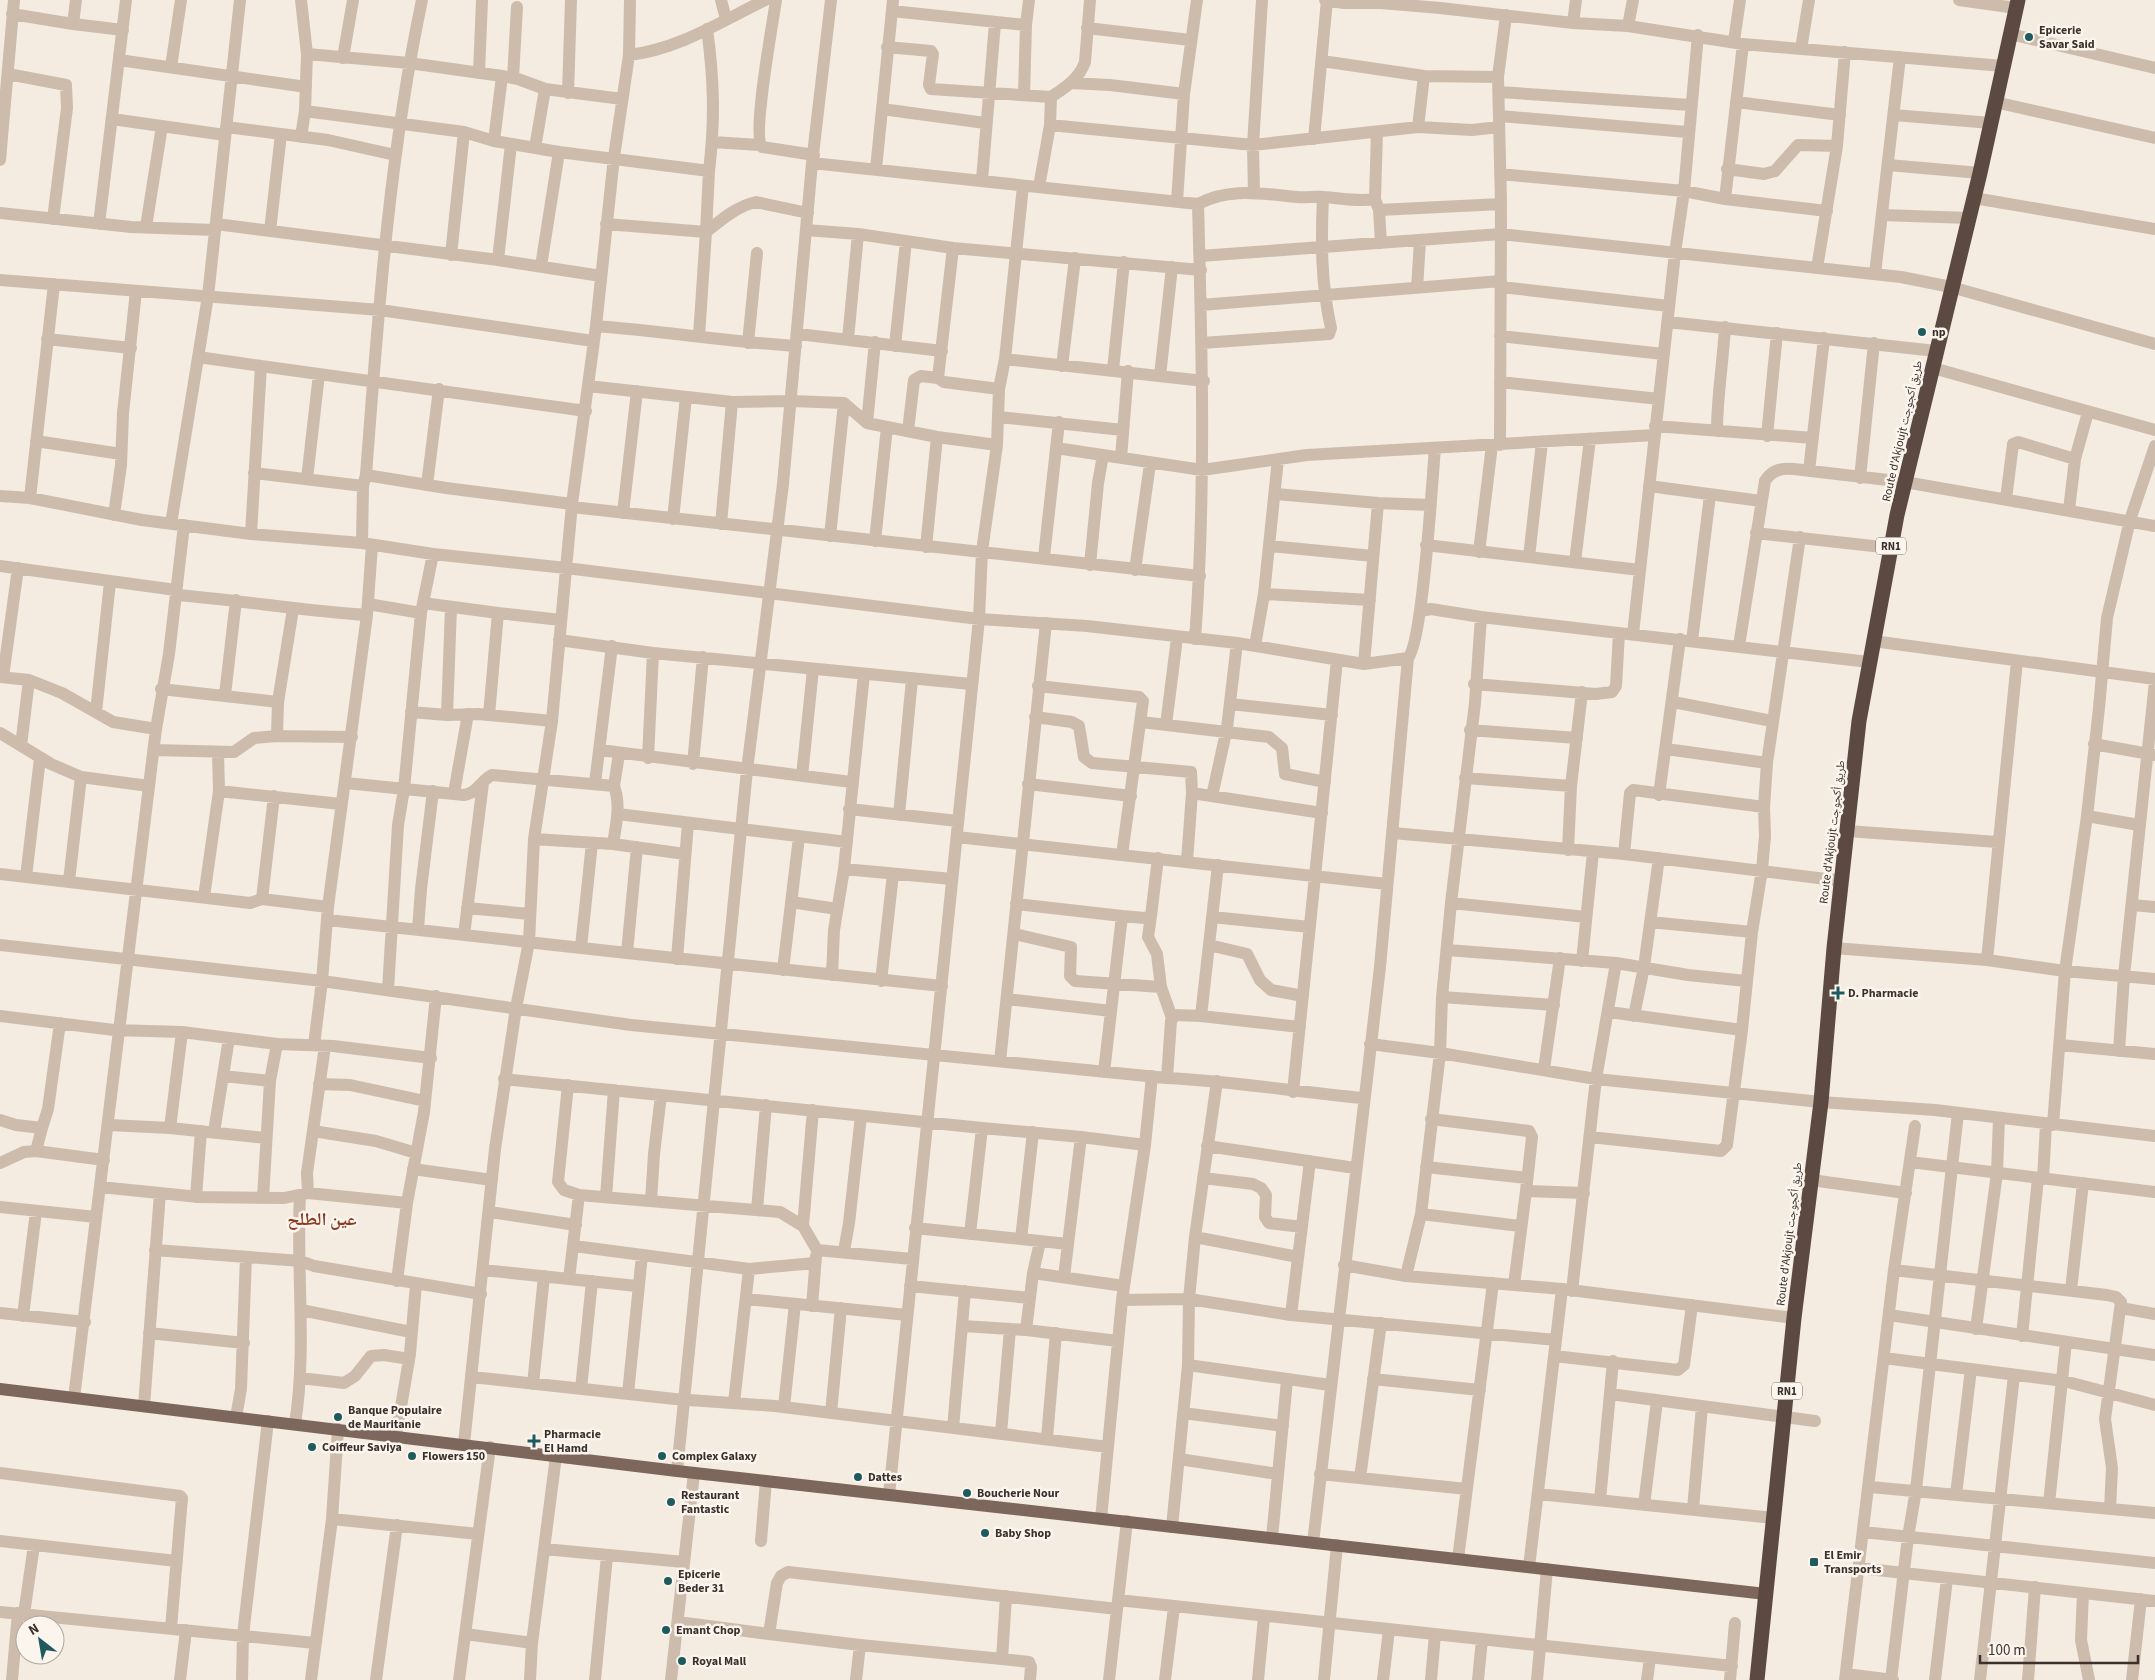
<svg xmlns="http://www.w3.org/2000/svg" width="2155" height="1680" font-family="'Source Sans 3','Noto Naskh Arabic',sans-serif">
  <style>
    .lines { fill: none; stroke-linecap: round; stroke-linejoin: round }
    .minor { stroke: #cdbbac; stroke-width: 12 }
    .major { stroke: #7d675c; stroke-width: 12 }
    .highway { stroke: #5c4a42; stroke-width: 15 }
    .poi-dot { fill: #1f5a5e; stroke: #fbf5ee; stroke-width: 2 }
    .labels { text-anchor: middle; stroke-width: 5; stroke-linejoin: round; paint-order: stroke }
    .shield { fill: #fbf5ee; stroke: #756b66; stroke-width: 1 }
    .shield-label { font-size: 11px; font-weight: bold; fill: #3b302b }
    .poi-label { font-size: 12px; font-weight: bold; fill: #3b302b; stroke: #fbf5ee; text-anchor: start }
    .street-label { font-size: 12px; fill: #3b302b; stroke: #fbf5ee }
    .district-label { font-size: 18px; font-weight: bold; fill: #8c3b22; stroke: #fbf5ee }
  </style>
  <rect width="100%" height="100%" fill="#f4ebe1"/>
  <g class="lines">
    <path class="minor" d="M76 0 73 24 123 30
      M301 0 307 54 305 111 301 137
      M721 0 726 19
      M776 0C773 22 752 135 762 147L814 155
      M1325 0 1344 3H1381L1440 8 1573 23 1628 26 1743 44 2003 66
      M1959 0 2016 8
      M892 11 1026 25 1029 0
      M12 14 73 24
      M1573 23 1576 0
      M1628 26 1633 0
      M1087 28 1190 40
      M707 29C714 79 715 121 709 171
      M2010 34 2155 68
      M1734 41 1740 0
      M887 47 931 51 933 54 929 85 931 89 1051 97C1066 87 1079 79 1085 62L1090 0
      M1801 49 1809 0
      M307 54 409 63 502 76 518 79 545 89 622 99
      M629 55C679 49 720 22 765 0
      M343 58 353 0
      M119 60 306 87
      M1322 61 1424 76 1498 77
      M171 67 181 0
      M479 73 482 0
      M8 74 66 85 67 108 53 219
      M513 78 517 7
      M1070 83 1110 85 1184 94
      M1500 92 1690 105
      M568 93 571 0
      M1024 95 1026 25
      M1736 102 1840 115
      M1995 102 2155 138
      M882 109 985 123
      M305 111 464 132 494 141 559 152 709 171 706 232C721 220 737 206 756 202L808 213
      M1894 115 1991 123
      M1500 116 1687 132
      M112 119 225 135
      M1050 125 1253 145 1418 127 1472 130 1499 127
      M226 127 328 140 395 155
      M1418 127 1424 76
      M1377 132 1375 199 1379 210 1501 204
      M1314 139 1327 0
      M494 141 502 76
      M712 142 760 145
      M535 148 545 89
      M0 160 14 0
      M812 163 1198 204C1229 187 1263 194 1297 197 1306 198 1315 196 1324 197 1341 198 1358 202 1375 199
      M1888 165 1980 173
      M876 169 893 0
      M1727 169 1764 174 1775 171 1798 145 1837 146
      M1500 174 1684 191 1725 199 1827 211
      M982 180 995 23
      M1039 187 1050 125 1051 97
      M1254 193 1253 145 1262 0
      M1974 198 2155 229
      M1725 199 1743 44
      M1177 202 1184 94 1197 0
      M1379 210 1381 243
      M0 213 131 227 215 230
      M1882 215 1969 218
      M99 224 126 0
      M216 224 498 260 601 276
      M606 224 706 232 699 336
      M146 227 162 126
      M806 230 858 234 953 248 1201 270
      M270 231 281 134
      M953 248 938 378 944 382 999 389
      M451 255 464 132
      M1200 256 1501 234 1901 277 1951 287 2155 344
      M498 260 511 144
      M541 266 559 152
      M1817 268 1837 146 1845 52
      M1875 274 1900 57
      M0 280 380 310 593 341
      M1501 287 1669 306
      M1417 288 1420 241
      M1201 305 1501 281
      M1668 322 1936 351
      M596 326C663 331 729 342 796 346
      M798 334 942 351
      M1500 336 1663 354
      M47 339 131 348
      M848 339 858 234
      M748 343 757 253
      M1202 343 1329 334 1331 328C1321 284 1321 242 1323 197
      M895 346 906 241
      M198 357 261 366
      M1005 359 1204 381
      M1062 366 1075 258
      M1933 368 2155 430
      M1113 370 1124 262
      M1160 376 1172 267
      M1500 382 1659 399
      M588 386 732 402 792 401 844 403 867 423 937 437 997 445
      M999 417 1123 430
      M867 423 875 342
      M1655 426 1813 438
      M908 431 914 380 921 376 938 378
      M1717 431C1717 397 1723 362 1725 327
      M1767 436 1777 333
      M36 441 121 454
      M1500 445 1501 204 1498 77 1506 15
      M1056 448 1202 470 1307 455 1655 435
      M1121 458 1128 371
      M1809 471 1824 338
      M254 473 363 486
      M366 475 446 488 572 504
      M1860 478 1874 343
      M307 479 319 374
      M427 485 439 389
      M1649 486 1761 501
      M1276 494 1378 503 1430 505
      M0 496 30 498 142 520 251 534 362 543 433 554 566 568 979 619 1087 626 1237 643 1364 664 1408 658
      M30 498 54 284
      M2006 499 2013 444 2018 442 2075 459
      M572 507 1200 576
      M2069 510 2075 459 2088 412
      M623 513 637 391
      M114 515 121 465 123 413 136 291
      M673 519 686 397
      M171 524 208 296 240 0
      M721 524 732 402
      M1756 533 1891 548
      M251 534 261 366 586 411
      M830 536 844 403
      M875 541 887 427
      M362 543 363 486 366 475C378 316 389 156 422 0
      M1426 545 1640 570
      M1269 546 1373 556
      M926 547 937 437
      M1479 552 1492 445
      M1044 557 1059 422
      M1529 557 1542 442
      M1575 562 1590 439
      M1090 565 1098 483 1103 455
      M0 566 176 590
      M1135 570 1150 464
      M1264 594 1370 600
      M176 595C240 600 303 611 367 615
      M423 603 498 613
      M368 604 421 613
      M1421 611 1431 609 1481 617 1869 662
      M1633 634 1675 253 1684 191 1698 35
      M1195 639C1206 494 1202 349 1198 204
      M559 640 653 653 971 684
      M1692 641 1710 495
      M1873 641 2155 679
      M1255 646 1264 594 1278 459
      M1739 646 1765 481C1772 470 1781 468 1794 469L1905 482 2155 526
      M1364 664 1378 503
      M0 677 29 680 62 693 113 722 156 729
      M3 677 18 568
      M1474 684 1596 694 1612 692 1616 686 1619 633
      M1038 686 1139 697 1143 701 1122 855
      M161 689 278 702
      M225 695 236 600
      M1673 702 1772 721
      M1230 704 1332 715
      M96 712 110 582
      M411 712 447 715 478 714 552 721
      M447 715 451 608
      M489 715 498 613 561 620
      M1035 717 1072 722 1079 726 1084 757 1092 763 1191 772 1192 793 1187 861
      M1141 722 1269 737 1282 748 1285 774 1325 782
      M1166 725 1177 638
      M1470 730 1577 738
      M0 733 51 764 81 777 149 786
      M277 736 352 737
      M2094 744 2155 755
      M21 746 29 680
      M1666 749 1767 763
      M154 750 234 752 254 738 277 736 278 702 293 609
      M600 750 851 782
      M648 758 653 653
      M693 764 703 657
      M802 776 813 669
      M1465 778 1571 786
      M346 783 464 795C478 793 481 780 492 775L614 786 619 754
      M595 783 612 646
      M1028 784 1131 796
      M219 791 341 804
      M454 793 468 714
      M1192 793 1322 813
      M1659 795 1680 639
      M1212 796 1227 728 1237 643
      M849 809 958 821
      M618 814 847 842
      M899 815 912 679
      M2087 816 2139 825
      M1848 831 1997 842
      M1393 833 1624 854 1842 881
      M957 837 1387 884
      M534 839 613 844 685 854
      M613 844C616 824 621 805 614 786
      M1568 850 1571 786 1582 692
      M1624 854 1630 793 1633 790 1764 807
      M844 869 952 879
      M0 874 250 903 262 899 274 796
      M26 877 40 758
      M69 881 81 777
      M204 897 219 791 218 752
      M262 899 328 907
      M791 902 837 909
      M1451 903 1586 917
      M1016 904 1122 916 1145 918 1151 916 1158 858
      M2132 905 2155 907
      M467 908 530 914
      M1151 916 1148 937 1157 954 1161 987 1172 1018
      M1212 917 1310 927
      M328 920 627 953 942 986
      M1650 922 1752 932
      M418 929 421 889 433 791
      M1014 934 1071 947 1070 976 1075 981 1161 987
      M464 935 483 783
      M0 945 322 981 631 1025 1167 1078C1232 1081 1297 1092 1363 1098
      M1209 945 1247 954 1260 980 1271 990 1303 996
      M581 947 592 843
      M1834 948 1987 960 2065 971 2155 979
      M1447 950 1616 963 1688 975 1746 981
      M627 953 637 847
      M677 959 688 823
      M1987 960 2017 661
      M1582 961 1593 852
      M783 970 799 837
      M832 975 834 930 844 869 864 674
      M881 981 893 874
      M388 990 398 825 404 789 421 613 433 554
      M1442 997 1554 1005
      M1007 999 1111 1011
      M1609 1012 1742 1030
      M0 1016 114 1030 182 1032 277 1044 333 1046 431 1058
      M1201 1016 1218 865
      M1634 1016 1644 967 1659 858
      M1370 1044 1440 1053 1596 1079 1821 1102 1935 1110 2155 1136
      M314 1045 322 981 328 907 367 615 372 545
      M2060 1045 2155 1054
      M2119 1051 2124 976 2155 682
      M1000 1061 1046 623
      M1544 1069 1560 958
      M1104 1072 1122 916
      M223 1076 270 1081
      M1167 1078 1171 1021 1175 1015 1201 1016 1300 1027
      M504 1079 982 1128 1081 1137 1145 1145
      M319 1084 350 1085 425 1101
      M568 1085 558 1182 564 1190 579 1195 780 1212 803 1226 817 1250 912 1259
      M1293 1092 1337 660
      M1431 1119 1529 1131 1532 1137 1526 1191
      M0 1120 16 1125 42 1128 36 1151
      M109 1125 170 1128 266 1138
      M2053 1125 2065 971 2087 816 2099 708 2107 618 2130 520 2155 446
      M42 1128 48 1109 60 1023
      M170 1128 182 1032
      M313 1131 376 1141 416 1153
      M214 1132 229 1038
      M1590 1137 1721 1151 1727 1145 1742 1030 1752 932 1762 870 1765 836 1764 807 1767 763 1800 537
      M1207 1146 1355 1168
      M1910 1162 2155 1192
      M0 1163 24 1152 36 1151 104 1160
      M1426 1167 1527 1178
      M413 1169 492 1180
      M1203 1178 1253 1184 1261 1188 1266 1195 1265 1217 1269 1223 1302 1227
      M2043 1179 2046 1124
      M1811 1180 1906 1193
      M100 1187 199 1197 284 1198 308 1193 407 1203
      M308 1193 307 1173 325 1046
      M196 1197 201 1131
      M606 1197 614 1090
      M263 1198 270 1081 277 1044
      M651 1201 654 1154 661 1095
      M0 1207 96 1217
      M757 1210 766 1105
      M490 1212 576 1225
      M1421 1214 1520 1226
      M803 1226 813 1110
      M915 1228 1068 1244
      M970 1234 982 1128
      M1195 1237 1298 1257
      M1021 1239 1033 1132
      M574 1246 749 1269 734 1403
      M155 1250 301 1261 314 1266 481 1294
      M844 1251 849 1223 861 1116
      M1344 1265 1406 1276 1562 1289 1794 1318
      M749 1269 815 1263
      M483 1270 637 1286
      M1894 1270 2107 1295 2116 1297 2121 1302 2105 1419 2112 1468 2110 1509
      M1033 1273 1124 1286
      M1406 1276 1421 1214 1440 1053 1442 997 1451 903 1475 703 1481 617
      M1064 1277 1081 1137
      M569 1279 579 1195
      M397 1281 407 1203 424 1112 436 996
      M1514 1285 1526 1191 1584 1193
      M910 1286 1030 1298
      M2071 1290 2083 1183
      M1572 1291 1596 1079 1616 963
      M746 1299 907 1315
      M1122 1300 1189 1299 1291 1315 1556 1340
      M812 1306 816 1256
      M2121 1308 2155 1314
      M301 1310 411 1332
      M0 1313 85 1322
      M1291 1315 1310 1161
      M1889 1315 2155 1355
      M23 1316 36 1211
      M963 1326 1026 1330 1118 1341
      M1976 1329 1997 1173 1999 1118
      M1026 1330 1033 1273 1040 1242
      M149 1333 244 1343
      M2022 1336 2038 1178
      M1554 1356 1678 1370 1684 1365 1692 1305
      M1884 1358 2064 1381 2155 1405
      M1188 1365 1330 1385
      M472 1377 675 1399 775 1406 1108 1447
      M300 1378 344 1383 355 1376 371 1356 384 1355 409 1359
      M1373 1379 1480 1390
      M533 1384 544 1276
      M581 1389 592 1281
      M628 1394 642 1255
      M1610 1394 1815 1421
      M74 1398 156 729 169 654 184 525
      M144 1406 160 1193
      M784 1407 795 1304
      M831 1413 841 1308
      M1183 1413 1283 1426
      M236 1417 241 1389 246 1257
      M295 1424C307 1348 296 1271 300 1195
      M953 1428 965 1291
      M1001 1433 1010 1329
      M396 1436 410 1354 416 1284
      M1047 1438 1056 1333
      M464 1444 495 1149 516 1008 529 942 534 839 552 721 572 504 596 326 614 157 629 55 630 0
      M1179 1459 1278 1474
      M677 1471 747 770 783 484 812 163 831 0
      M0 1473 180 1496 182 1498 171 1628
      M1320 1474 1467 1489
      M1360 1478 1381 1323
      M1870 1487 2155 1513
      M1538 1494 1774 1518
      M889 1495 979 619 982 551 997 445 999 389 1005 359 1023 186
      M1956 1495 1971 1369
      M1600 1500 1613 1361
      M2049 1503 2066 1342
      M1644 1505 1657 1401
      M1693 1509 1702 1406
      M332 1519 478 1534
      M1101 1519 1122 1300 1145 1145 1152 1076
      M1172 1527 1188 1365 1189 1299 1195 1237 1217 1081
      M1863 1532 2155 1563
      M1272 1538 1287 1380
      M0 1541 176 1561
      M761 1541 766 1481
      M1313 1543 1380 967 1408 658C1423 642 1432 481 1435 448
      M544 1549 684 1562
      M1458 1559 1493 1283
      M1529 1567 1562 1289
      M1859 1568 2155 1601
      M2083 1593 2081 1640 2089 1680
      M1118 1600 1732 1666
      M0 1612 315 1643
      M24 1614 34 1545
      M678 1622 769 1634 777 1583 781 1576 788 1572 1117 1609
      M465 1634 532 1643
      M769 1634 860 1645 1002 1659 1006 1596
      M1002 1659 1029 1662 1031 1667 1030 1680
      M1846 1674 1893 1680
      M12 1680 18 1613
      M180 1680 186 1630
      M242 1680 243 1635 268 1421
      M311 1680 332 1519 338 1429
      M376 1680 397 1525
      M459 1680 490 1447
      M530 1680 532 1643 556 1456
      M595 1680 607 1556
      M671 1680 694 1473
      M856 1680 860 1645
      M1109 1680 1127 1521
      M1165 1680 1174 1607
      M1258 1680 1264 1617
      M1324 1680 1337 1545
      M1383 1680 1389 1630
      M1431 1680 1435 1634
      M1478 1680 1482 1639
      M1537 1680 1547 1569
      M1647 1680 1650 1658
      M1730 1680 1735 1623
      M1845 1680 1894 1270 1915 1126
      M1891 1680 1908 1537 1916 1490 1958 1113
      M1935 1680 1947 1579
      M1980 1680 2014 1375
      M2028 1680 2035 1587
      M2132 1680 2141 1599"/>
    <path class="major" d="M0 1389 677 1471 1766 1594"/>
    <path class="highway" d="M1757 1680 1794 1318 1821 1102 1834 948 1859 721 1897 515 1980 173 2018 0"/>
  </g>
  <g class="poi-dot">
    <circle cx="2029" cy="37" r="5"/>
    <circle cx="1922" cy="332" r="5"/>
    <path d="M1835.5 985.5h5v5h5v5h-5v5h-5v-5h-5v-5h5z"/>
    <circle cx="338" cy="1417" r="5"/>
    <path d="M531.5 1433.5h5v5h5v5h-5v5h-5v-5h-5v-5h5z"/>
    <circle cx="312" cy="1447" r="5"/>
    <circle cx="412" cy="1456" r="5"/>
    <circle cx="662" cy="1456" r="5"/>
    <circle cx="858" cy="1477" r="5"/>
    <circle cx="967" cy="1493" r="5"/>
    <circle cx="671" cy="1502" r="5"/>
    <circle cx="985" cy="1533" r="5"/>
    <rect x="1809" y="1557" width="10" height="10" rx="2.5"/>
    <circle cx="668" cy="1581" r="5"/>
    <circle cx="666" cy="1630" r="5"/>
    <circle cx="682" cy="1661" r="5"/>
  </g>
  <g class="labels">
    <g class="shield">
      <rect x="1876" y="537.5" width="30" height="17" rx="4"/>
      <rect x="1772" y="1382.5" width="30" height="17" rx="4"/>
    </g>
    <g class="shield-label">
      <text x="1891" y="550">RN1</text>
      <text x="1787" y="1395">RN1</text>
    </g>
    <g class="poi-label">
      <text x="2039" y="34">Epicerie<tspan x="2039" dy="14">Savar Said</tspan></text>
      <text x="1932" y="336">np</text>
      <text x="1848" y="997">D. Pharmacie</text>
      <text x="348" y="1414">Banque Populaire<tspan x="348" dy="14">de Mauritanie</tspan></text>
      <text x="544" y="1438">Pharmacie<tspan x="544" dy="14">El Hamd</tspan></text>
      <text x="322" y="1451">Coiffeur Saviya</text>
      <text x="422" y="1460">Flowers 150</text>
      <text x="672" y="1460">Complex Galaxy</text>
      <text x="868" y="1481">Dattes</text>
      <text x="977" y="1497">Boucherie Nour</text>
      <text x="681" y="1499">Restaurant<tspan x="681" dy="14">Fantastic</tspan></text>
      <text x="995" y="1537">Baby Shop</text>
      <text x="1824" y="1559">El Emir<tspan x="1824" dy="14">Transports</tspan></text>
      <text x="678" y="1578">Epicerie<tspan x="678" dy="14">Beder 31</tspan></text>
      <text x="676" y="1634">Emant Chop</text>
      <text x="692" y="1665">Royal Mall</text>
    </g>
    <g class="street-label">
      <text transform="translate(1902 431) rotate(-77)" y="4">Route d'Akjoujt طريق أكجوجت</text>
      <text transform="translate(1832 832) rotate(-83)" y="4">Route d'Akjoujt طريق أكجوجت</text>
      <text transform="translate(1789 1234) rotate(-83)" y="4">Route d'Akjoujt طريق أكجوجت</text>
    </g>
    <g class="district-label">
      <text x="322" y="1225">عين الطلح</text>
    </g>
  </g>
  <g transform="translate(40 1640) rotate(329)"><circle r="24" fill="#fbf5ee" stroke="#aea6a0"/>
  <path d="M0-4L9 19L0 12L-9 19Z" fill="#1f5a5e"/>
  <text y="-8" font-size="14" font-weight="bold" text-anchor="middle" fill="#3b302b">N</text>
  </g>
  <path d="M1980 1655v8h158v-8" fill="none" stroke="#3b302b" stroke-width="2.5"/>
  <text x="1988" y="1655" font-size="15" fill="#3b302b" stroke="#fbf5ee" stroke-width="4" paint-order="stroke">100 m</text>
</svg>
